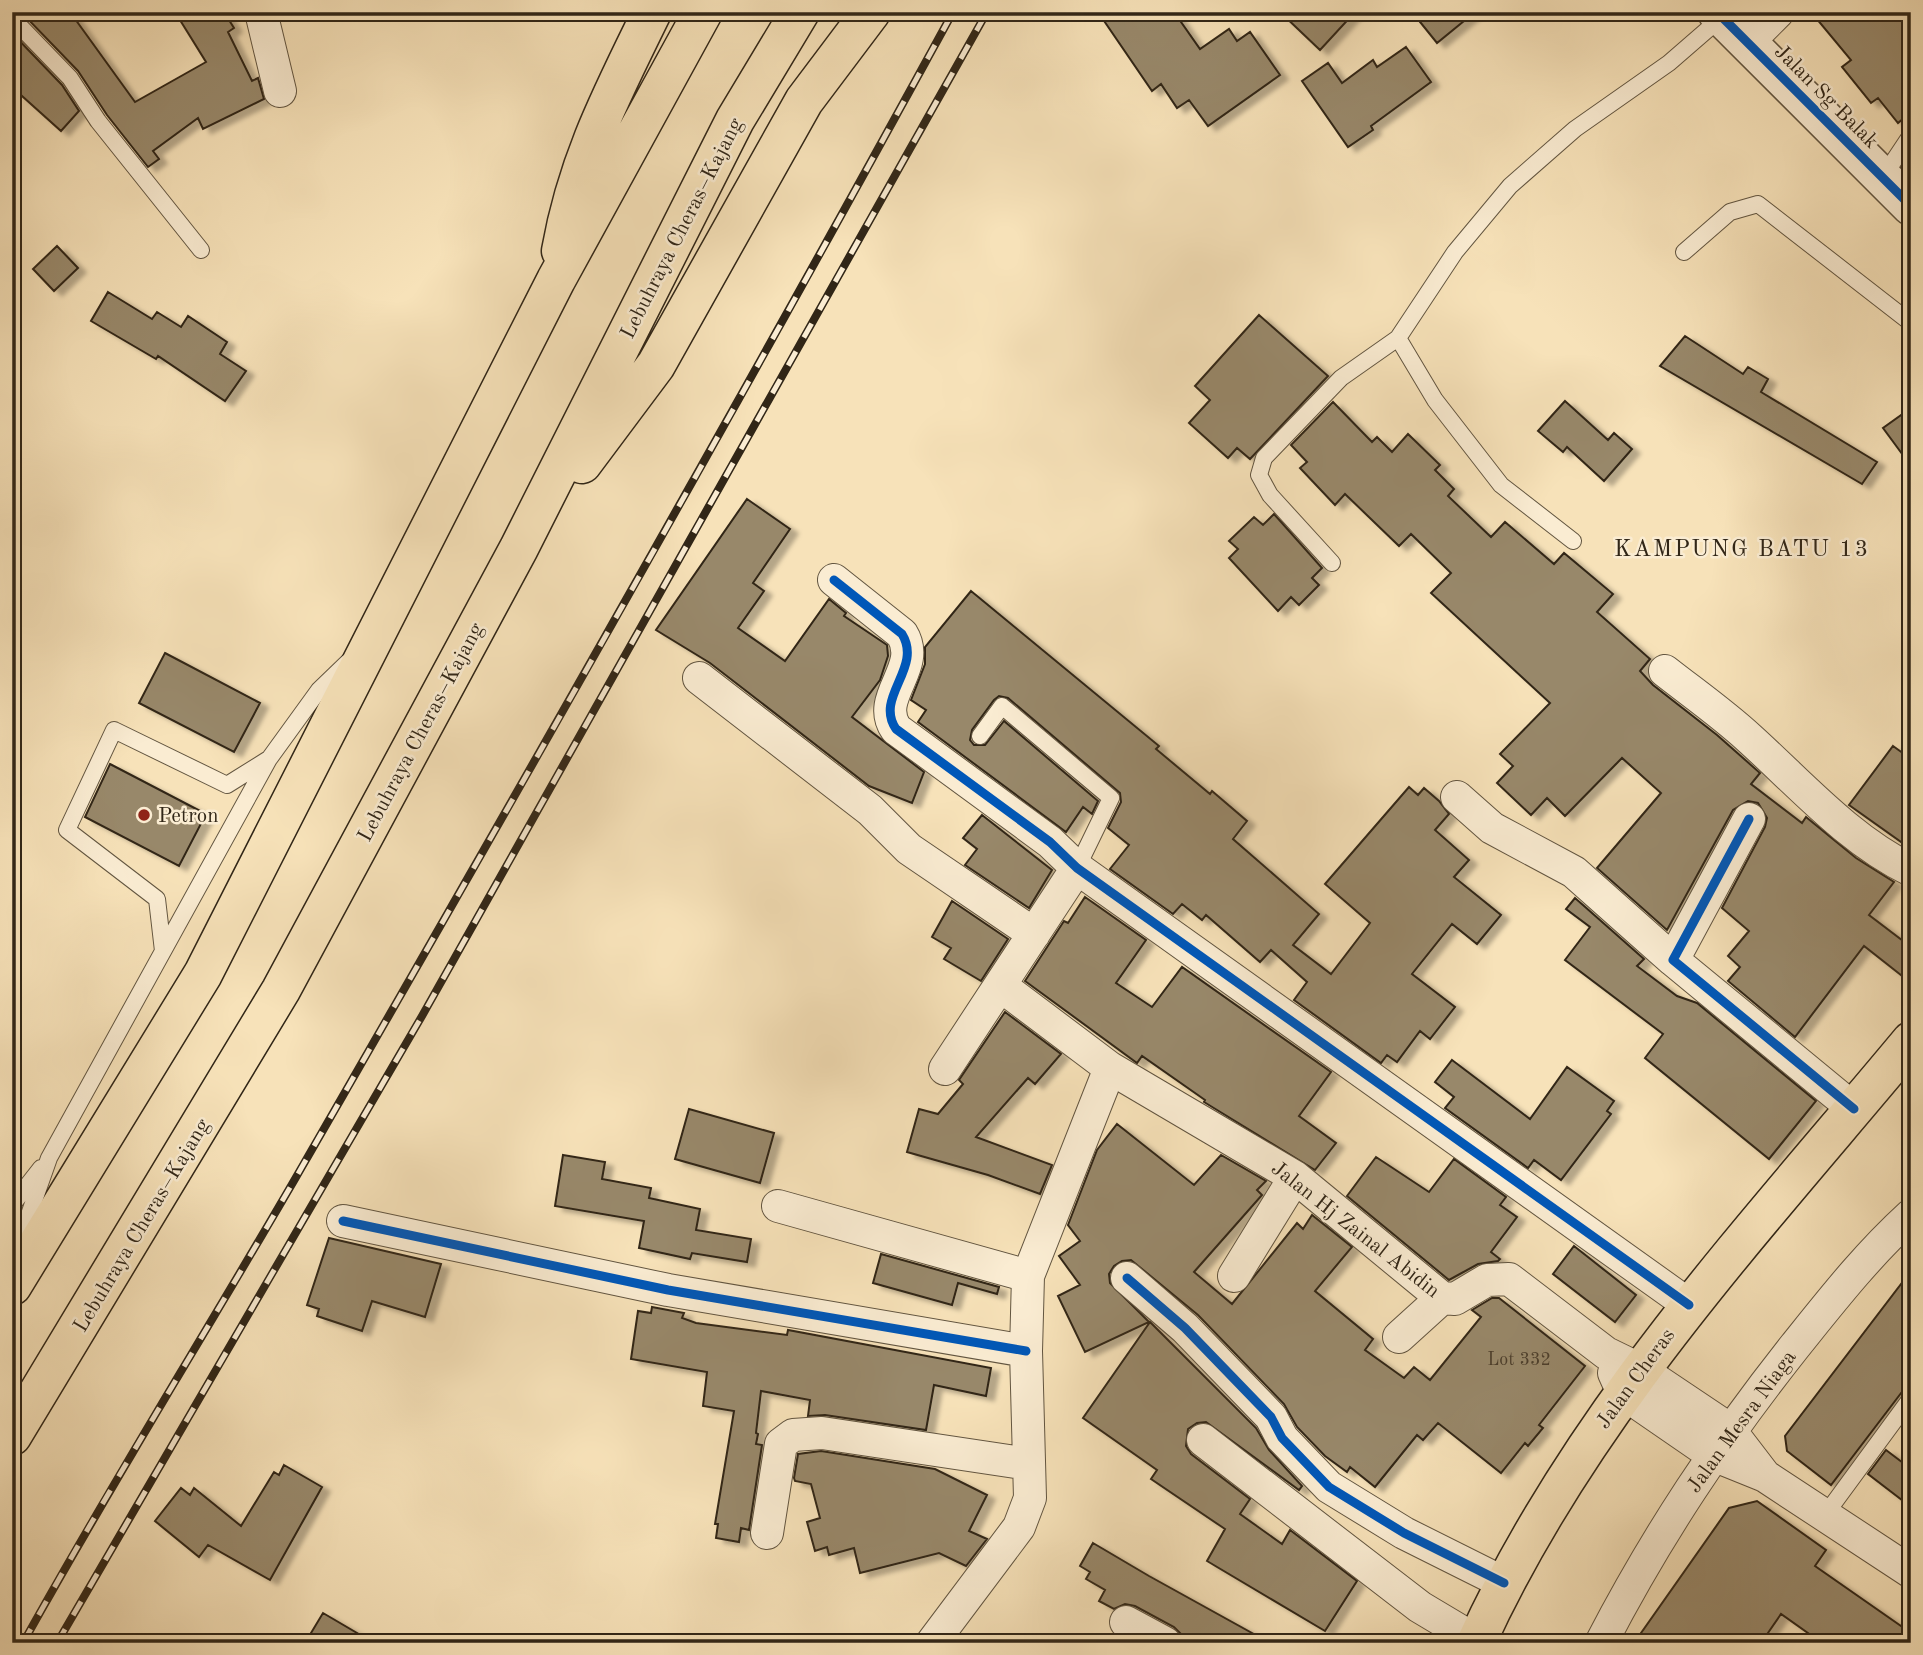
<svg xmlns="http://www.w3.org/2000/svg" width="1923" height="1655" font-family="'Old Standard TT',serif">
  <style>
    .building { fill: #98886b; stroke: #312617; stroke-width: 2; filter: url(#shadow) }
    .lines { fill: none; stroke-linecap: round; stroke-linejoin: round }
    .service-casing { stroke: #625540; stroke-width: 18 }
    .minor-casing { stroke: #625540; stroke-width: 34 }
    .tertiary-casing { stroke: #625540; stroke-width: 41 }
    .primary-casing { stroke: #312617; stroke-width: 41 }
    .motorway-casing { stroke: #312617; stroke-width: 41 }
    .service { stroke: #faecd2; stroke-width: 16 }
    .minor { stroke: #faecd2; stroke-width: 32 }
    .tertiary { stroke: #faecd2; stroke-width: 38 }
    .primary { stroke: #f7e2b9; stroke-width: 38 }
    .motorway { stroke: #f7e2b9; stroke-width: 38 }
    .rail-casing { stroke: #312617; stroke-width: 8 }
    .rail { stroke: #faecd2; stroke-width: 5; stroke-dasharray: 16; stroke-linecap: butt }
    .cycleway-casing { stroke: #faecd2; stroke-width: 13 }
    .cycleway { stroke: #0057b8; stroke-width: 9 }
    .poi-dot { fill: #8f2418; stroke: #faecd2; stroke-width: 2.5 }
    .labels { text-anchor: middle; stroke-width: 5; stroke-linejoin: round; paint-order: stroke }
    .number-label { font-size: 18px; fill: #4b3e2c }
    .street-label { font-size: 21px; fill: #312617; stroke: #faecd2 }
    .poi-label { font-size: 21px; fill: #312617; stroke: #faecd2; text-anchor: start }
    .neighbourhood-label { font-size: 23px; letter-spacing: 2px; fill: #312617; stroke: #faecd2 }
  </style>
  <defs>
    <filter id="shadow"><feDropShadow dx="8" dy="4.5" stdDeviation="2" flood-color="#0004"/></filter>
  </defs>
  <rect width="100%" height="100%" fill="#f7e2b9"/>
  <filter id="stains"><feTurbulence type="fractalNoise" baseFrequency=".00286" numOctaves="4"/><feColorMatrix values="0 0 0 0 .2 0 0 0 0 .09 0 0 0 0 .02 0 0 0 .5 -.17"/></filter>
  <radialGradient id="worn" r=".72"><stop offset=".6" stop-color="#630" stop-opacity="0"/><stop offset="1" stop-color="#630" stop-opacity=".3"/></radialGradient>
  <path class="building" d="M21 12H70L135 102 206 62 175 12H224L234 28 228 32 252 81 258 78 264 99 203 129 198 118 153 151 159 159 148 167 107 115 78 71Z
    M1098 12H1174L1200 49 1229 29 1237 41 1250 32 1280 75 1208 126 1189 100 1177 108 1161 84 1152 91Z
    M1280 12H1355L1320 50Z
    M1412 12H1475L1437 43Z
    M1811 12H1911V112L1898 123 1878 98 1871 103 1842 67 1851 60Z
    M12 33 62 85 79 111 61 131 12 87Z
    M1406 47 1431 82 1371 126 1373 130 1348 147 1302 81 1328 63 1342 83 1373 60 1377 67Z
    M57 246 78 268 54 291 33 269Z
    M108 292 152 319 157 312 181 327 188 316 227 342 220 354 246 371 225 401 158 356 156 359 91 321Z
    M1259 315 1328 376 1250 459 1237 448 1228 458 1189 423 1210 400 1195 386Z
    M1685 336 1743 374 1748 367 1768 379 1761 392 1877 462 1862 484 1660 366Z
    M1565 401 1608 440 1614 433 1632 449 1604 481 1567 447 1563 452 1538 431Z
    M1333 402 1372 442 1377 437 1392 452 1408 434 1440 465 1435 470 1454 489 1448 496 1491 537 1505 522 1554 564 1564 553 1613 594 1597 612 1650 659 1640 671 1653 685 1717 735 1760 773 1751 784 1802 823 1806 817 1856 858 1894 882 1869 915 1911 947V983L1864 946 1795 1037 1728 981 1740 967 1728 956 1749 931 1722 908 1765 827 1767 818 1758 803 1748 801 1733 810 1667 930 1597 868 1661 793 1622 758 1565 816 1547 798 1531 815 1497 783 1513 766 1500 754 1550 703 1431 593 1451 573 1411 534 1399 546 1345 494 1335 505 1300 468 1307 462 1291 445Z
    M1911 408V466L1883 428Z
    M747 499 790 529 753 583 764 591 738 628 785 661 829 599 846 613 844 616 887 645 888 656 880 680 852 717 924 772 912 803 869 786 710 663 656 630Z
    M1274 514 1322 568 1312 578 1319 585 1299 605 1291 597 1278 611 1229 558 1238 549 1229 541 1254 517 1263 525Z
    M971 591 1159 746 1156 749 1210 794 1212 791 1247 821 1233 839 1319 914 1293 945 1331 974 1370 923 1325 884 1409 787 1418 795 1424 788 1439 801 1449 814 1435 830 1469 860 1454 877 1501 915 1477 944 1452 924 1412 974 1455 1007 1430 1039 1420 1031 1397 1062 1387 1055 1381 1063 1294 1000 1307 982 1271 950 1260 962 1206 915 1202 920 1182 904 1173 914 1110 869 1129 845 1108 828 1121 802 1120 793 1008 698 999 696 994 700 972 730 970 740 974 745H985L1004 721 1098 801 1092 814 1083 807 1066 832 918 722 926 710 911 700 925 664V647Z
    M165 653 260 703 234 752 139 703Z
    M1893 746 1911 759V849L1849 805Z
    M110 764 206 814 179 866 85 817Z
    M982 815 1052 870 1029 908 965 865 977 849 963 838Z
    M1085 897 1146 940 1116 983 1152 1007 1182 967 1331 1072 1299 1116 1336 1143 1315 1170 1204 1102 1205 1100 1142 1056 1137 1063 1025 981 1064 921 1068 923Z
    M1575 898 1644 959 1637 966 1677 996 1697 1003 1816 1101 1769 1159 1645 1058 1663 1034 1565 960 1590 927 1566 909Z
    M952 901 1008 939 981 981 944 959 951 948 932 937Z
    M1005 1012 1061 1054 1035 1084 1028 1078 976 1137 1052 1165 1040 1194 988 1175 907 1152 919 1109 938 1114 963 1084 959 1080Z
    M1452 1060 1530 1119 1567 1067 1614 1101 1607 1111 1611 1114 1561 1180 1534 1160 1528 1168 1445 1108 1454 1097 1435 1082Z
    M689 1109 774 1133 760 1183 675 1159Z
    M1117 1124 1194 1185 1221 1155 1266 1181 1257 1190 1262 1195 1194 1272 1232 1304 1297 1223 1303 1229 1312 1215 1352 1247 1315 1291 1373 1339 1365 1350 1404 1378 1414 1367 1430 1380 1481 1317 1472 1310 1492 1298H1499L1585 1366 1539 1425 1543 1428 1528 1446 1525 1443 1501 1473 1438 1423 1423 1440 1417 1435 1375 1487 1350 1467 1347 1472 1325 1456 1297 1427 1284 1404 1198 1315 1131 1260 1122 1261 1114 1266 1109 1274 1110 1283 1149 1322 1085 1352 1058 1296 1080 1285 1059 1256 1080 1241 1068 1225 1097 1150Z
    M563 1155 605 1162 602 1179 651 1188 649 1198 700 1209 696 1230 751 1239 747 1262 692 1253 690 1259 639 1248 644 1221 555 1206Z
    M1376 1157 1429 1192 1454 1159 1506 1197 1500 1205 1517 1217 1491 1252 1500 1259 1498 1261 1478 1264 1449 1280 1347 1196Z
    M329 1238 441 1264 425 1317 372 1301 362 1331 317 1316 319 1309 307 1305Z
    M1574 1246 1636 1295 1615 1322 1553 1274Z
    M881 1254 999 1287 997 1294 958 1283 952 1305 873 1283Z
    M1911 1271V1380L1831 1485 1787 1451 1785 1436Z
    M652 1307 684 1313 682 1318 696 1323 787 1335 788 1330 991 1368 986 1396 934 1385 926 1430 825 1415 808 1416 810 1400 761 1391 756 1433 758 1434 756 1444 762 1445 749 1530 741 1528 739 1542 716 1538 718 1524H715L734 1411 703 1406 707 1372 631 1359 638 1311 651 1313Z
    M1150 1322 1256 1428 1269 1450 1302 1486 1299 1490 1206 1422 1197 1423 1188 1429 1186 1446 1191 1454 1250 1499 1240 1514 1282 1544 1290 1530 1357 1581 1325 1631 1207 1561 1225 1529 1151 1479 1157 1470 1083 1418Z
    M1886 1450 1911 1469V1507L1868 1474Z
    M821 1451 935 1469 987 1495 969 1531 987 1539 966 1566 939 1553 860 1573 854 1548 829 1555 827 1547 815 1551 807 1522 820 1518 811 1484 795 1481 794 1478 798 1454Z
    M284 1465 322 1487 270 1580 208 1545 199 1557 155 1521 181 1488 190 1495 194 1488 241 1526 274 1472 279 1475Z
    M1757 1501 1826 1550 1815 1566 1911 1633V1643H1822L1781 1614 1761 1643H1634L1729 1508Z
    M1093 1543 1149 1576 1270 1643H1190L1174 1627 1135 1606 1125 1604 1114 1609 1099 1601 1105 1590 1086 1579 1090 1572 1080 1566Z
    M323 1613 374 1643H305Z"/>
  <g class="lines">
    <g class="service-casing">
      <path id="service" d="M12 18 70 78 98 121 201 250
        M1883 177 1911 135
        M1684 252 1730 212 1758 204 1911 323
        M1398 338 1435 400 1501 485 1573 541
        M1332 563 1270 495 1259 475 1264 458 1341 378 1398 338 1455 252 1510 186 1575 129 1669 63 1722 17
        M980 736 1002 706 1111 798 1077 868
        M163 951 157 899 67 830 114 730 227 785 267 760
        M12 1205 41 1168
        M17 1249 49 1158 269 759 319 690 348 662
        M1825 1515 1911 1398"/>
    </g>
    <g class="minor-casing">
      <path id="minor" d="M261 12 280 91
        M1748 42 1778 12
        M834 580 902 634C923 668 874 697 896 729L1050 842 1077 868 1689 1305
        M1665 671C1693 693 1723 714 1749 738 1800 784 1849 840 1911 870
        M699 678 870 810 909 849 1034 934
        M1457 797 1492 828 1574 872 1673 960
        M1749 819 1673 960 1854 1109
        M1001 986 1110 1068 1295 1177 1442 1298 1455 1299 1487 1280 1509 1279 1606 1353 1641 1370 1729 1429 1765 1476
        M945 1069 1077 868
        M778 1206 1028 1276
        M343 1221 668 1290 1026 1351
        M1234 1276 1295 1177
        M1127 1278 1185 1328 1271 1417 1282 1438 1329 1487 1404 1533 1504 1583
        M1399 1337 1442 1298
        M1614 1373 1623 1393 1713 1455 1765 1476 1911 1572
        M1203 1440 1420 1607 1477 1641
        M767 1533 781 1444 793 1435 822 1433 1029 1464
        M1126 1622 1165 1643
        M932 1643 1019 1527 1030 1498 1026 1351 1028 1276 1110 1068
        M1601 1643C1657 1535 1719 1442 1795 1346 1832 1300 1867 1255 1911 1215"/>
    </g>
    <g class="tertiary-casing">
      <path id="tertiary" d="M1717 12 1911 206"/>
    </g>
    <g class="primary-casing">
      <path id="primary" d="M1476 1643C1580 1415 1752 1232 1911 1041"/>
    </g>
    <g class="motorway-casing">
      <path id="motorway" d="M561 251C577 160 612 94 652 12
        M582 464 656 365 804 101 871 12
        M12 1286 203 974 556 280 703 12
        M12 1436 281 990 519 548 735 120 800 12"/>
    </g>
    <use href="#service" class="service"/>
    <use href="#minor" class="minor"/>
    <use href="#tertiary" class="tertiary"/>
    <use href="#primary" class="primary"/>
    <use href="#motorway" class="motorway"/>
    <g class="rail-casing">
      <path id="rail" d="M23 1643C110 1486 205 1334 295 1179 518 792 739 404 953 12
        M57 1643 422 1016 987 12"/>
    </g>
    <use href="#rail" class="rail"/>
    <g class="cycleway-casing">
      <path id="cycleway" d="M1717 12 1911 206
        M834 580 902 634C923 668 874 697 896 729L1050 842 1077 868 1689 1305
        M1749 819 1673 960 1854 1109
        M343 1221 668 1290 1026 1351
        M1127 1278 1185 1328 1271 1417 1282 1438 1329 1487 1404 1533 1504 1583"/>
    </g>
    <use href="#cycleway" class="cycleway"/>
  </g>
  <circle class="poi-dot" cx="144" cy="815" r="7"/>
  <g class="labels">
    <g class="number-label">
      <text x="1519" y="1365">Lot 332</text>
    </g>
    <g class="street-label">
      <text transform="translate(1827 96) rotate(45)" y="7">Jalan Sg Balak</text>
      <text transform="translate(681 228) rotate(-63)" y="7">Lebuhraya Cheras–Kajang</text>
      <text transform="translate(420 732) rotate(-62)" y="7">Lebuhraya Cheras–Kajang</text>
      <text transform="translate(141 1225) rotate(-59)" y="7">Lebuhraya Cheras–Kajang</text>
      <text transform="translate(1356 1229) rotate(38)" y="7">Jalan Hj Zainal Abidin</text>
      <text transform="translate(1635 1378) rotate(-54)" y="7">Jalan Cheras</text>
      <text transform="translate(1741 1421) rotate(-54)" y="7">Jalan Mesra Niaga</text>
    </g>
    <g class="poi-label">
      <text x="158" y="822">Petron</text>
    </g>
    <g class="neighbourhood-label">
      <text x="1742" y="556">KAMPUNG BATU 13</text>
    </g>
  </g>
  <rect width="1923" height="1655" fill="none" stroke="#f7e2b9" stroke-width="42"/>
  <rect x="14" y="14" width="1895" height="1627" fill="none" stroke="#312617" stroke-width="3.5"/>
  <rect x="21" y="21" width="1881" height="1613" fill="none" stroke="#312617" stroke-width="2"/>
  <rect width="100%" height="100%" filter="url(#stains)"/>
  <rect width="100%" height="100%" fill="url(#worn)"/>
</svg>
